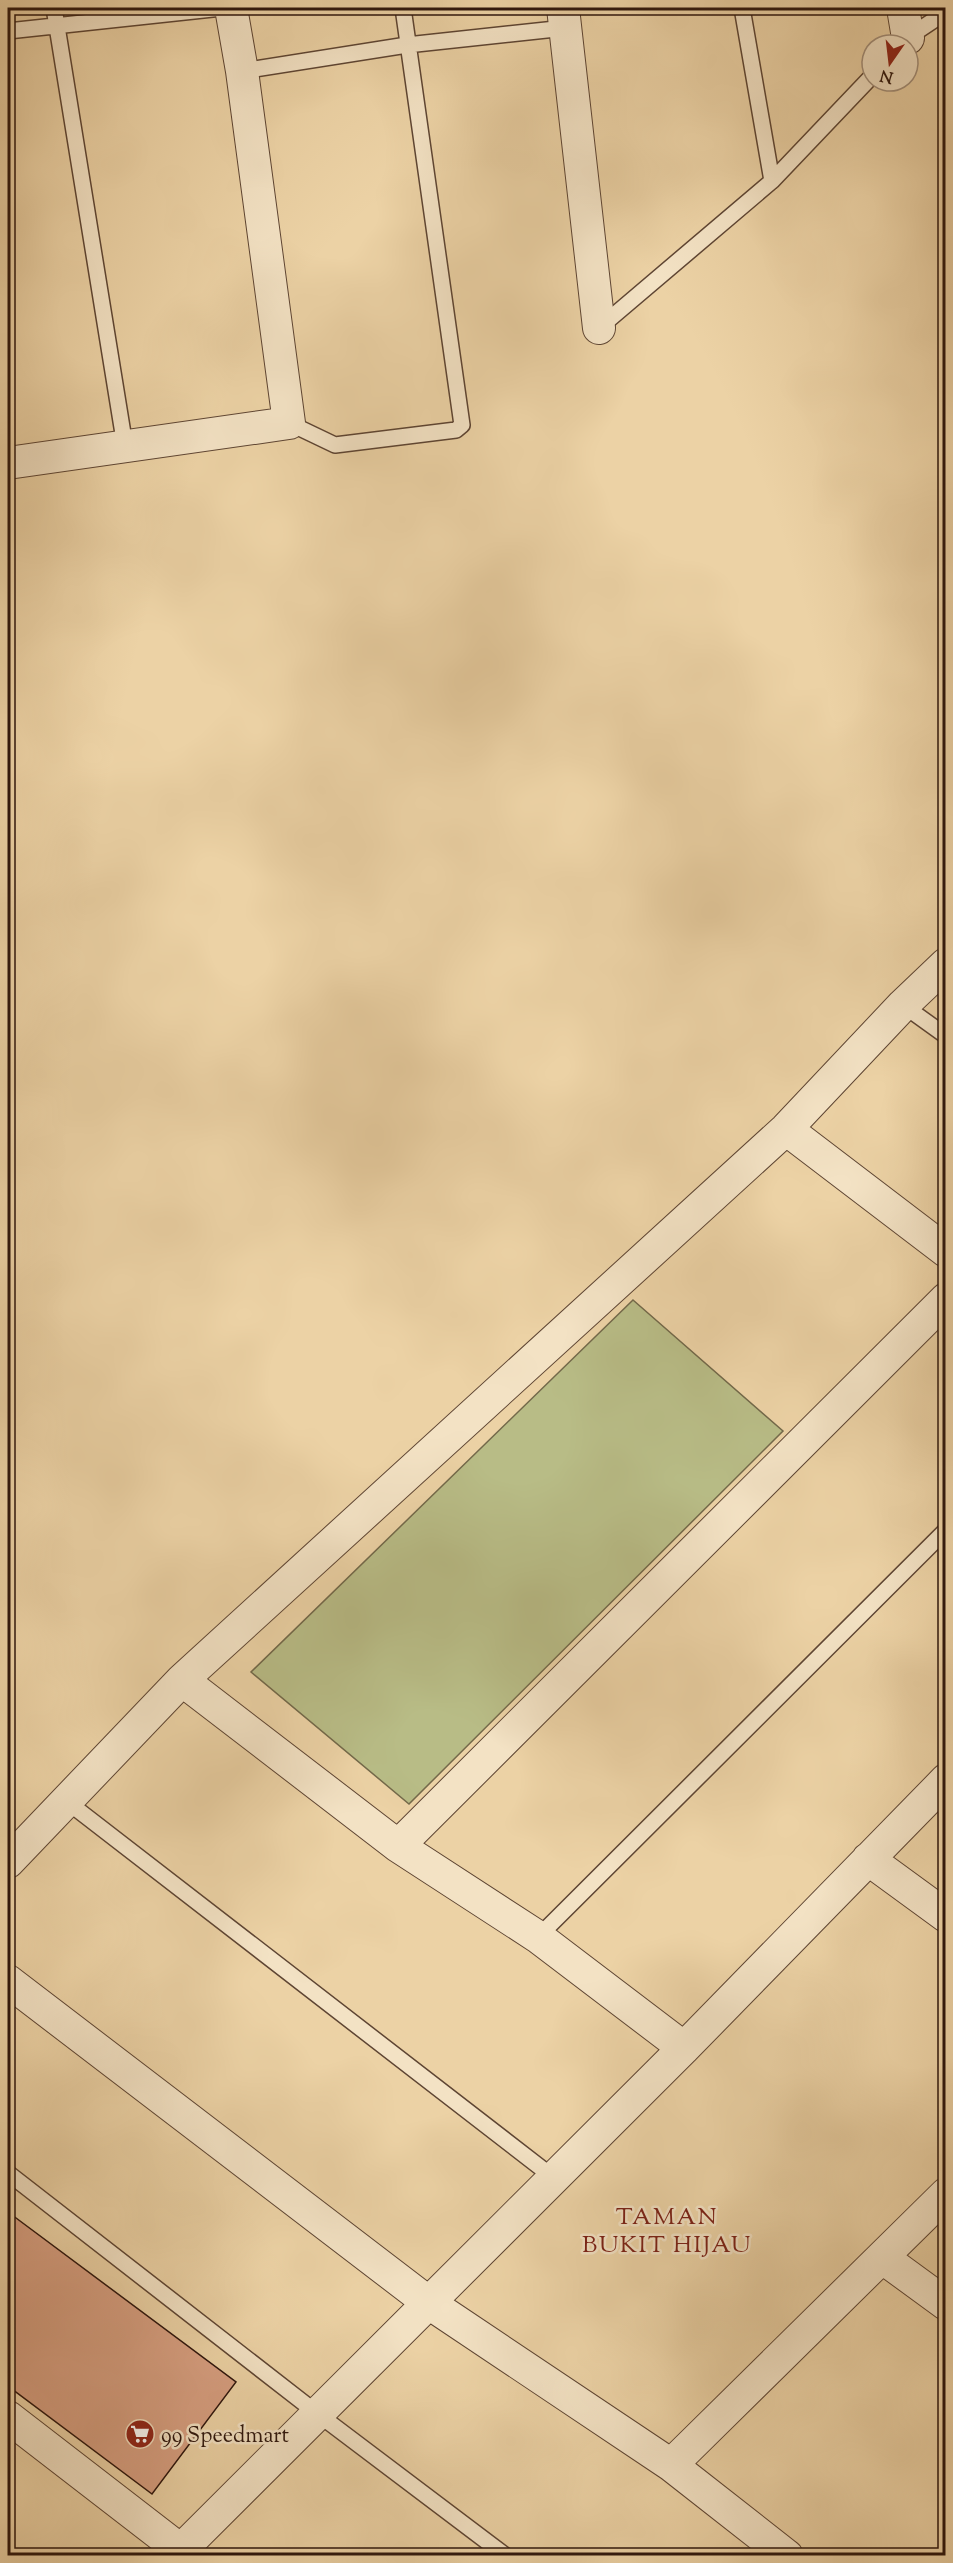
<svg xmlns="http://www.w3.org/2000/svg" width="953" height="2563" font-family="'Sorts Mill Goudy',serif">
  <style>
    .green { fill: #b8bc86; stroke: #73694a; stroke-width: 1.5 }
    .building { fill: #d79f81; stroke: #2e160d; stroke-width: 1.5 }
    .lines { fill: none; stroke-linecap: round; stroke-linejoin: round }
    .service-casing { stroke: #5e4533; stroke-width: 18 }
    .minor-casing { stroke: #5e4533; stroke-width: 34 }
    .service { stroke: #f3e2c4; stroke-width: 15 }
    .minor { stroke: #f3e2c4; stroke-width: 32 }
    .labels { text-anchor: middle; stroke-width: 5; stroke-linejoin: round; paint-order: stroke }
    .poi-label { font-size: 22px; fill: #2e160d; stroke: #f3e2c4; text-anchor: start }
    .neighbourhood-label { font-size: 24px; letter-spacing: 1.5px; fill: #7a1f14; stroke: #f3e2c4 }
  </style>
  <rect width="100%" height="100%" fill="#ecd2a5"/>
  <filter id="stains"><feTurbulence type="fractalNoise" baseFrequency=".00333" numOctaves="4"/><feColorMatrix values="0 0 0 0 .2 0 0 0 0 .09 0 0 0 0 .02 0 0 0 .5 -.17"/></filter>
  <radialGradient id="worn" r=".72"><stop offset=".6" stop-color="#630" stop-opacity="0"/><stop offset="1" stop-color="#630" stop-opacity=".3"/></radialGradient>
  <path class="green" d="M633 1300 783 1431 409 1804 251 1672Z"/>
  <path class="building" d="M8 2212 236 2382 152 2494 8 2386Z"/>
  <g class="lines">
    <g class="service-casing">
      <path id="service" d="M54 8 125 446
        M742 8 772 181
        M8 31 222 8
        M907 38 946 12
        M242 71 407 45 565 28
        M599 328 772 181 872 76
        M289 423 335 445 456 430 462 425 403 8
        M903 1005 946 1036
        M65 1800 554 2178
        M538 1937 946 1530
        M8 2173 318 2414 506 2556"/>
    </g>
    <g class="minor-casing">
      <path id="minor" d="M563 8 599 328
        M903 8 908 38
        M8 463 289 423 242 71 231 8
        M786 1129 946 1251
        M182 1680 398 1846 538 1937 684 2048
        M398 1846 946 1299
        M868 1859 946 1916
        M8 1862 182 1680 786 1129 903 1005 946 964
        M8 1981 429 2303 671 2465 787 2556
        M883 2258 946 2304
        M8 2417 188 2556
        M671 2465 946 2194
        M175 2556 684 2048 946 1780"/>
    </g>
    <use href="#service" class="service"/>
    <use href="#minor" class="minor"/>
  </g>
  <defs>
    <g id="supermarket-disc" transform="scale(1.5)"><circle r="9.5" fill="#8f2418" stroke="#f3e2c4"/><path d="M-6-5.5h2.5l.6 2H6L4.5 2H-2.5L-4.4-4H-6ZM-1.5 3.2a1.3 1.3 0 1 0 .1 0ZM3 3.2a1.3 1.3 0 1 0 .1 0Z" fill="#fff"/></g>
  </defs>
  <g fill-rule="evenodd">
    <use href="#supermarket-disc" x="140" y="2434"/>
  </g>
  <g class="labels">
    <g class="poi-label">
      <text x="161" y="2442">99 Speedmart</text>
    </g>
    <g class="neighbourhood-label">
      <text x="667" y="2224">TAMAN<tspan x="667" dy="28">BUKIT HIJAU</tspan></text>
    </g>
  </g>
  <rect width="953" height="2563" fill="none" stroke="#ecd2a5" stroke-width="30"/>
  <rect x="9" y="9" width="935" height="2545" fill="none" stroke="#2e160d" stroke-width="3"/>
  <rect x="15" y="15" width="923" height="2533" fill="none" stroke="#2e160d" stroke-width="1.5"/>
  <g transform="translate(890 63) rotate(194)"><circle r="28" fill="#f3e2c4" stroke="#a4907b" stroke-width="1.5"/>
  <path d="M0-4.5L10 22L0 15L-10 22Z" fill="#8f2418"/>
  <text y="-9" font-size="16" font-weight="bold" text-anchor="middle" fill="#2e160d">N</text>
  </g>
  <rect width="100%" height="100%" filter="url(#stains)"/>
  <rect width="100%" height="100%" fill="url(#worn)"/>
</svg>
